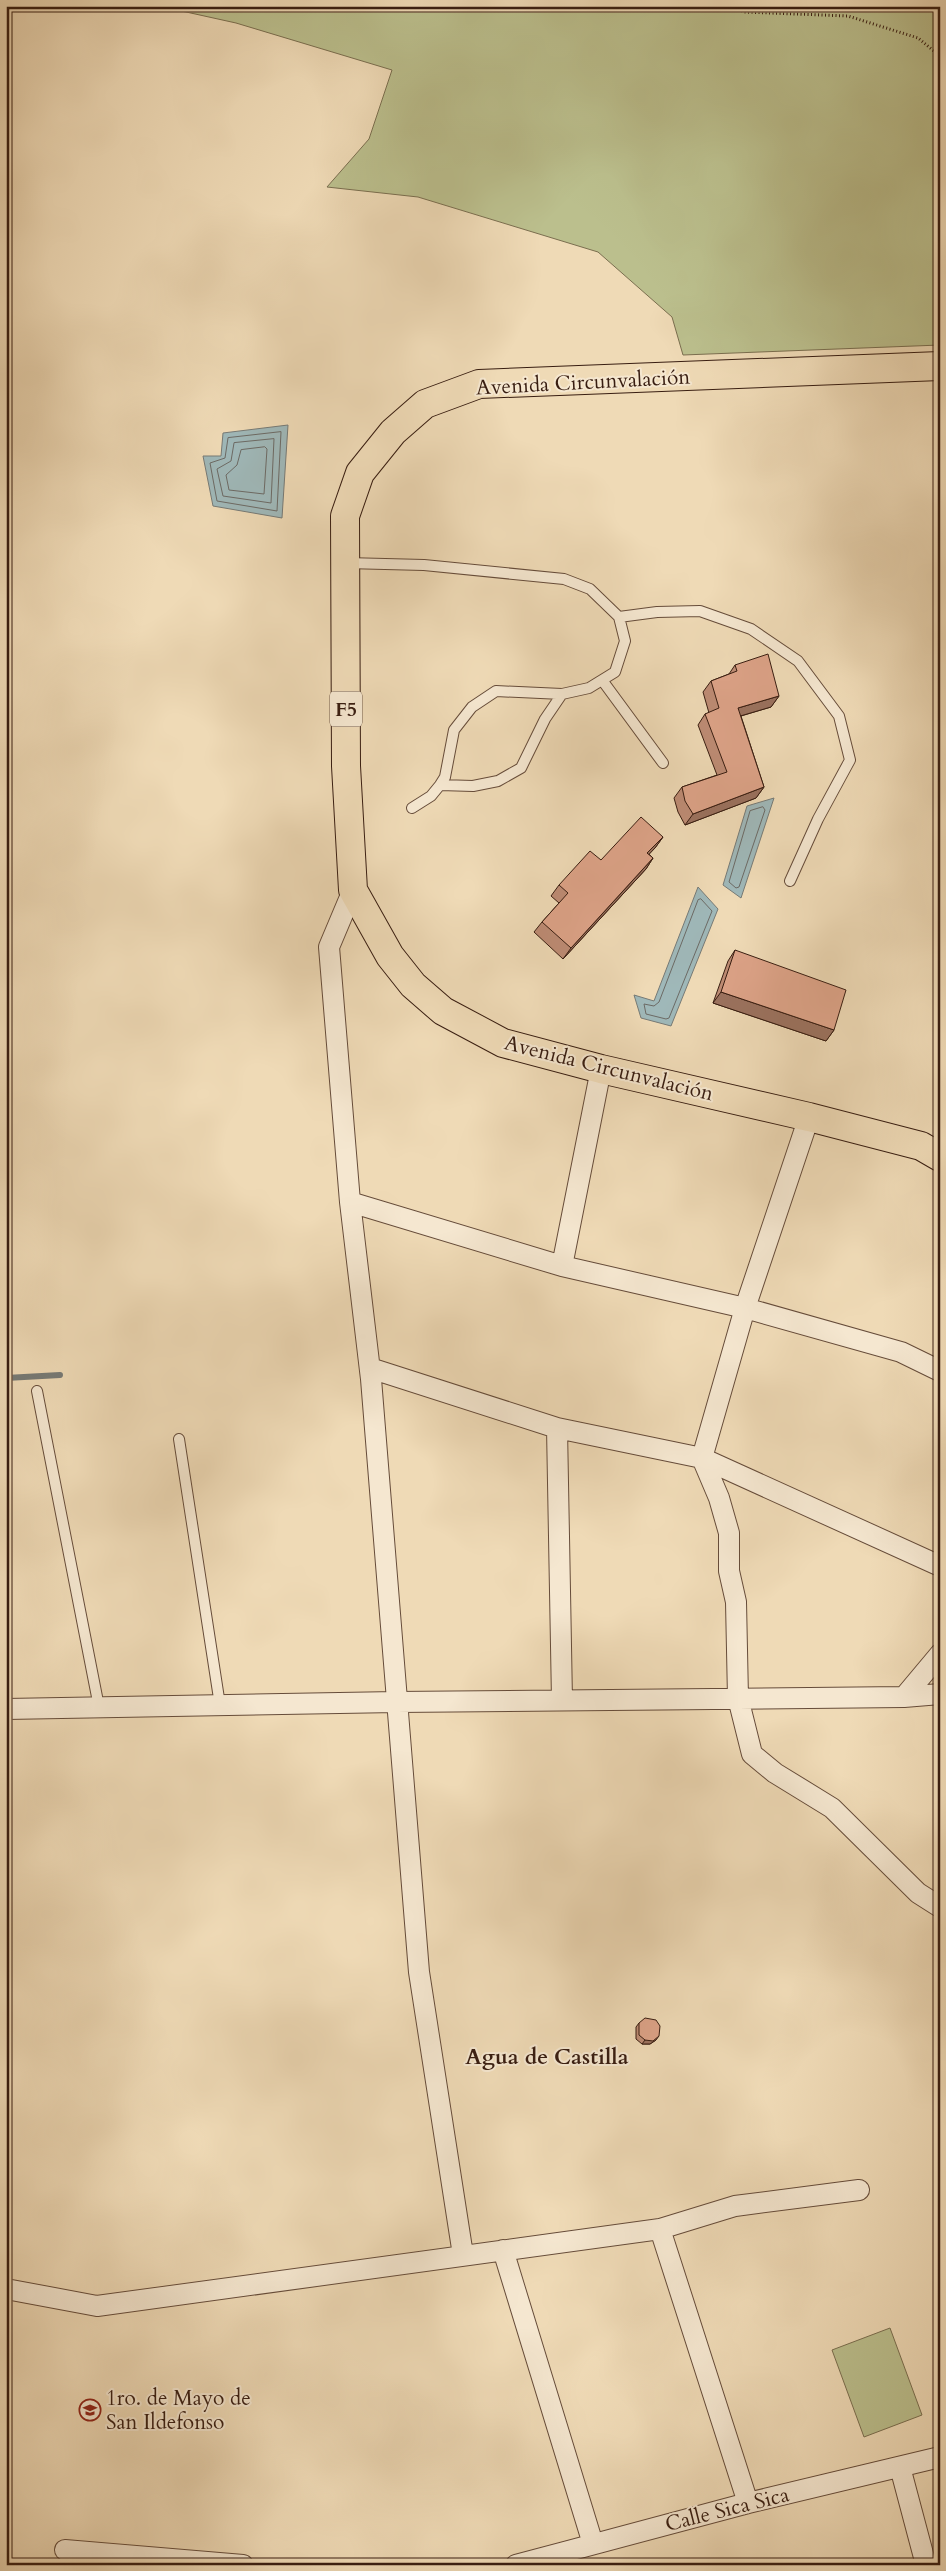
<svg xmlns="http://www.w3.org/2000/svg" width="946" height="2571" font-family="Cardo,serif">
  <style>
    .green { fill: #bbbf8d; stroke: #7a6e4f }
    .water { fill: #9fb8b9; stroke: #767a76 }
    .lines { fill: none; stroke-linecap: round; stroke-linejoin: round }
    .shore { stroke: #6c6a65; stroke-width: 1 }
    .stream { stroke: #767a76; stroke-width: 6 }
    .lane-casing { stroke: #664c3a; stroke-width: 12 }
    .street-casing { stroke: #664c3a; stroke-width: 22 }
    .highway-casing { stroke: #381d11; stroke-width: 30 }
    .path { stroke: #381d11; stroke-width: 3; stroke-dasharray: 1 2.5; stroke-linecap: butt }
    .lane { stroke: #f5e7d0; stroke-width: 10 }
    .street { stroke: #f5e7d0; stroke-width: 20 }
    .highway { stroke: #efdab6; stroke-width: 28 }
    .wall { fill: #be8c75; stroke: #381d11 }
    .shaded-wall { fill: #9b725f; stroke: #381d11 }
    .building { fill: #dda388; stroke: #381d11 }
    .labels { text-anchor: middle; stroke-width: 4; stroke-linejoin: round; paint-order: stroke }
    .shield { fill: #f5e7d0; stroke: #715a4a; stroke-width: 1 }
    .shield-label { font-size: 20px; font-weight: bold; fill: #381d11 }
    .street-label { font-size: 21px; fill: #381d11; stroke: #f5e7d0 }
    .poi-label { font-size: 21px; fill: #381d11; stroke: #f5e7d0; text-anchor: start }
    .neighbourhood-label { font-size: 22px; font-weight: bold; fill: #381d11; stroke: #f5e7d0 }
  </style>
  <rect width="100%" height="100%" fill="#efdab6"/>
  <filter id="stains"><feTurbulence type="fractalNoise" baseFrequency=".004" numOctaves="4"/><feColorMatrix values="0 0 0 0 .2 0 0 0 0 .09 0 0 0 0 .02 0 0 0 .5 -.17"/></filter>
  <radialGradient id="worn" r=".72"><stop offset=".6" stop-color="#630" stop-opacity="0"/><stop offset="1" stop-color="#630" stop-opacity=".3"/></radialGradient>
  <path class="green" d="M159 6H940V345L683 355 672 317 598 252 418 197 327 187 369 139 392 70 236 23Z
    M890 2328 922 2415 864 2437 832 2350Z"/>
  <path class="water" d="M288 425 282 518 213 506 203 456H221L223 433Z
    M774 798 741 898 723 885 747 806Z
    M698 887 718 909 671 1026 641 1018 634 995 654 1001Z"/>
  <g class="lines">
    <path class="shore" d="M281 432 277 511 217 501 210 463 225 458 228 438Z
      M274 439 271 503 223 496 217 469 231 461 234 443Z
      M265 447 267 449 264 494 229 490 226 475 237 465 241 450Z
      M763 807 765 810 739 887 736 888 729 882 750 811Z
      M701 899 712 911 669 1018 666 1019 646 1014 644 1004 654 1006 659 1002 698 900Z"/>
    <path class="stream" d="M6 1378 60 1375"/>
    <g class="lane-casing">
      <path id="lane" d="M346 563 424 565 564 579 590 589 619 617 625 641 615 672 589 688 562 694 496 691 472 707 454 730 445 777 440 785 431 796 412 808
        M619 617 657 612 700 611 751 629 798 661 839 716 850 760 818 819 790 881
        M602 680 663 763
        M440 785 473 786 498 781 521 768 545 719 562 694
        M37 1391 99 1707
        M179 1439 220 1705"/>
    </g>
    <g class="street-casing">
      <path id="street" d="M353 890 329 947 350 1202 371 1379 419 1972 463 2255
        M809 1117 745 1308 702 1458 719 1498 729 1533V1571L736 1602 738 1698 752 1754 775 1773 832 1808 918 1893 940 1907
        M350 1202 562 1266 745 1308 901 1352 940 1371
        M562 1266 601 1069
        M370 1368 557 1428 702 1458 940 1566
        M557 1428 562 1700
        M904 1697 940 1654
        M6 1709 396 1702 904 1697 940 1694
        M660 2229 748 2503
        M503 2250 593 2544
        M6 2289 97 2306 660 2229 735 2206 859 2190
        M900 2467 926 2565
        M65 2550 243 2565
        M516 2565 748 2503 940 2457"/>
    </g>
    <g class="highway-casing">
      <path id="highway" d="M940 366 479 384 425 404 393 432 360 473 345 516 346 766 353 890 390 956 413 985 443 1011 503 1043 601 1069 809 1117 921 1146 940 1157"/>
    </g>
    <path class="path" d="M732 6 744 12 848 16 918 38 940 56"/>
    <use href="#lane" class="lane"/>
    <use href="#street" class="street"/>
    <use href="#highway" class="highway"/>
  </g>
  <path class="wall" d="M735 665 779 696 771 707 741 716 764 787 756 798 685 825 678 812 674 798 682 787 717 775 698 725 705 714 709 713 703 692 711 681 729 674Z
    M663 837 655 848 649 854 653 858 646 869 563 959 534 932 542 922 559 903 551 896 559 885Z
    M735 950 834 1030 826 1041 713 1003 728 961Z
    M639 2023 656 2040 650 2044H642L636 2039V2027Z"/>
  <path class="shaded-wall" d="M779 696 771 707 730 719 738 708Z
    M764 787 756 798 685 825 693 814Z
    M663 837 655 848 640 864 647 853Z
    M653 858 646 869 563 959 571 948Z
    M721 992 834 1030 826 1041 713 1003Z
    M659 2036 656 2040 650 2044H642L645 2040Z"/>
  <path class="building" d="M768 654 779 696 738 708 764 787 693 814 685 801 682 787 727 772 705 714 719 708 711 681 737 671 735 665Z
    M641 817 663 837 647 853 653 858 571 948 542 922 568 893 559 885 590 851 601 860Z
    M735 950 846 990 834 1030 721 992Z
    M645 2018 656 2020 660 2026 659 2036 653 2041 645 2040 639 2035V2023Z"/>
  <defs>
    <g id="school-ring" transform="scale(1.125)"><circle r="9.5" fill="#f5e7d0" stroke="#8f2418" stroke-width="1.5"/><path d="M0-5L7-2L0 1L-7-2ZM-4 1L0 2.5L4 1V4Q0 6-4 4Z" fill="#8f2418"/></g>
  </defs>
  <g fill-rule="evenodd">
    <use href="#school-ring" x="90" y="2410"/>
  </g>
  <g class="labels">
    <rect class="shield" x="330" y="691.5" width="32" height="35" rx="4"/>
    <g class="shield-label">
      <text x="346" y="716">F5</text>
    </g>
    <g class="street-label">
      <text transform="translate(583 382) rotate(-3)" y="7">Avenida Circunvalación</text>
      <text transform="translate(609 1068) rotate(14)" y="7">Avenida Circunvalación</text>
      <text transform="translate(727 2509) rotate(-14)" y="7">Calle Sica Sica</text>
    </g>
    <g class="poi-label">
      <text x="106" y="2405">1ro. de Mayo de<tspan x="106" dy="24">San Ildefonso</tspan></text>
    </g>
    <g class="neighbourhood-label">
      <text x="547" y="2064">Agua de Castilla</text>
    </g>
  </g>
  <rect width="946" height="2571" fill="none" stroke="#efdab6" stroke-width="25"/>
  <rect x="8" y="8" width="931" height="2556" fill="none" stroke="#381d11" stroke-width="2.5"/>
  <rect x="12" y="12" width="921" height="2546" fill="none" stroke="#381d11"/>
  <rect width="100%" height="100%" filter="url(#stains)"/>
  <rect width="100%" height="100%" fill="url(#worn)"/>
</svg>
